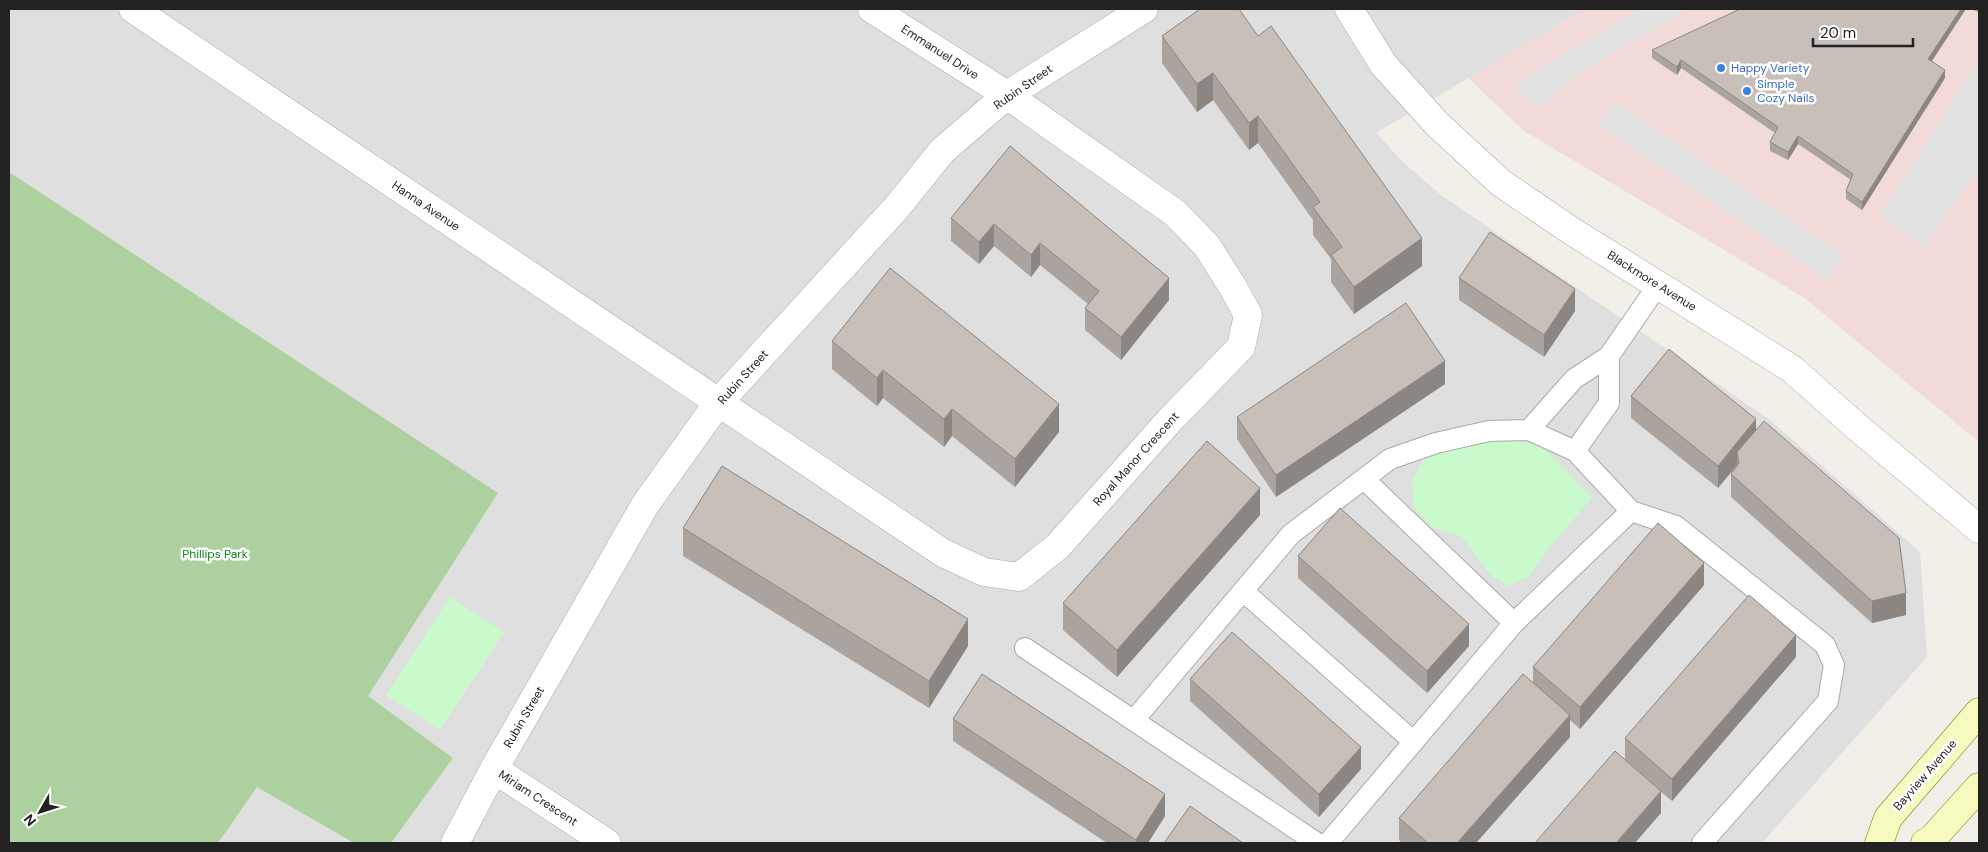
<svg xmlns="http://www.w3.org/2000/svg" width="1988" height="852" font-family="'DM Sans',sans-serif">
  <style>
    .residential { fill: #e0dfdf }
    .commercial { fill: #f2dad9 }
    .forest { fill: #add19e }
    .park { fill: #c8facc }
    .parking { fill: #e2e2e2 }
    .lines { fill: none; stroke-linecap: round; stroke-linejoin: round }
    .service-casing { stroke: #a9a9a9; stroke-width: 22 }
    .minor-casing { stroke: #a9a9a9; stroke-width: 29 }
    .secondary-casing { stroke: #707d05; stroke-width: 29 }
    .service { stroke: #fff; stroke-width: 20 }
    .minor { stroke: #fff; stroke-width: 28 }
    .secondary { stroke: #f7fabf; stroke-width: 28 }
    .wall { fill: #aba49e }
    .shaded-wall { fill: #8b8681 }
    .building { fill: #c7bfb8; stroke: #8b8681 }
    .shop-dot { fill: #3f7fe0; stroke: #fff; stroke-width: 2 }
    .labels { text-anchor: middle; stroke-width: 5; stroke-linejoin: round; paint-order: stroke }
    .street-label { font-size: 12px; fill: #222; stroke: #fff }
    .shop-label { font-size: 12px; fill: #366cbe; stroke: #fff; text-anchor: start }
    .park-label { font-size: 12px; fill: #0c8416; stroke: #fff }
  </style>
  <rect width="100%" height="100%" fill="#f2efe9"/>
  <path class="residential" d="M9 9H1585L1376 133 1405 164 1441 195 1770 420 1920 552 1927 657 1762 843H9Z"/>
  <path class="commercial" d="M1585 9H1979V442L1803 297 1524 131 1468 78Z"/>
  <path class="forest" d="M9 172 498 493 368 696 453 758 391 843H354L257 787 218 843H9Z"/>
  <path class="park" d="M1485 438 1540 444 1592 498 1552 544 1529 576 1508 586 1491 575 1461 536 1433 528 1414 507 1412 480 1430 448Z
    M450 597 504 632 440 730 386 695Z"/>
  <path class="parking" d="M1641 9H1690L1584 69 1538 108 1513 85Z
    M1979 62V178H1972L1925 247 1879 215Z
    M1615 101 1845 255 1829 281 1598 126Z"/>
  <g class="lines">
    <g class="service-casing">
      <path id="service" d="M1529 430 1574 379 1609 356 1658 285
        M1575 451 1609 403V356
        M1364 479 1514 623
        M1243 591 1414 742
        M1025 648 1317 843
        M1134 720 1291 534 1390 459 1436 443 1489 431 1529 430 1575 451 1631 511 1676 526 1825 645 1834 665 1828 701 1702 843
        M1328 843 1514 623 1631 511"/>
    </g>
    <g class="minor-casing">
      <path id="minor" d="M133 9 943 553 984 572 1019 577 1058 546 1170 420 1241 347 1248 315 1234 289 1207 246 1175 213 1007 95 872 9
        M1349 9 1383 64 1437 124 1501 183 1570 230 1792 369 1857 427 1979 529
        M494 769 607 843
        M455 843 494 769 645 505 718 403 897 207 942 151 1007 95 1144 9"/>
    </g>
    <g class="secondary-casing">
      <path id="secondary" d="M1879 843 1888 818 1979 712
        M1925 843 1932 839 1979 787"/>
    </g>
    <use href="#service" class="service"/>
    <use href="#minor" class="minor"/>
    <use href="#secondary" class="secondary"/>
  </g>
  <path class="wall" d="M1200 9 1422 266 1354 314 1331 282V259L1313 235V220L1258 143 1249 150 1213 100 1197 112 1162 63V36Z
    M1972 9H1979V13Z
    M1652 50 1932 62 1945 78 1862 210 1846 199V191L1851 180 1798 144 1788 160 1770 151V142L1775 133 1681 68 1677 75 1652 58Z
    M1010 146 1169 300 1121 360 1085 330V308L1088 304 1040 265 1031 277 994 246 979 264 951 241V218Z
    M1459 278 1575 311 1544 357 1459 300Z
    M832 341 1059 432 1015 487 952 436 944 447 883 398 877 406 832 369Z
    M1445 384 1276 497 1237 439V417Z
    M1631 396 1756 430 1906 615 1872 623 1731 497V474L1737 466V465L1718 488 1631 418Z
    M1260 515 1117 677 1063 630V603Z
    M683 528 968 646 929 708 683 556Z
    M1298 556 1469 646 1427 693 1298 578Z
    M1704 585 1580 729 1570 720V737L1476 843H1402L1399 840V818L1533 683V667Z
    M1796 657 1672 801 1661 792V813L1625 760V738Z
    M1190 679 1361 769 1319 817 1190 701Z
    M953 719 1165 816 1148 843H1107L953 741Z"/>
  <path class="shaded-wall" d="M1961 9H1966L1928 67V59Z
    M1681 60V68L1677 75V67Z
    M1945 70V78L1862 210V202Z
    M1213 73V100L1197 112V84Z
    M1258 116V143L1249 150V123Z
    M1798 136V144L1788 160V152Z
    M994 224V246L979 264V242Z
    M1422 238V266L1354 314V287Z
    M1040 243V265L1031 277V255Z
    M1169 278V300L1121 360V337Z
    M1575 289V311L1544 357V335Z
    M1445 361V384L1276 497V475Z
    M883 370V398L877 406V378Z
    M1059 404V432L1015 487V459Z
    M952 409V436L944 447V419Z
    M1756 419V441L1737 452V465L1718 488V466Z
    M1260 488V515L1117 677V650Z
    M1704 563V585L1580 729V707Z
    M1906 593V615L1872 623V601Z
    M968 619V646L929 708V681Z
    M1469 624V646L1427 693V671Z
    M1796 635V657L1672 801V779Z
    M1570 715V737L1476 843H1457Z
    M1361 747V769L1319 817V794Z
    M1661 791V813L1635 843H1616Z
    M1165 794V816L1148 843H1136V840Z"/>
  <path class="building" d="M1200 9H1239L1258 36 1271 26 1422 238 1354 287 1331 255 1342 247 1313 207 1320 202 1258 116 1249 123 1213 73 1197 84 1162 36Z
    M1740 9H1961L1928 59 1945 70 1862 202 1846 191 1853 174 1798 136 1788 152 1770 142 1778 127 1681 60 1677 67 1652 50Z
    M1010 146 1169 278 1121 337 1085 308 1099 291 1040 243 1031 255 994 224 979 242 951 218Z
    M1490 232 1575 289 1544 335 1459 278Z
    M890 268 1059 404 1015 459 952 409 944 419 883 370 877 378 832 341Z
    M1406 303 1445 361 1276 475 1237 417Z
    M1669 349 1756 419 1718 466 1631 396Z
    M1764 421 1899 538 1906 593 1872 601 1731 474 1739 463 1737 452Z
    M1207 441 1260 488 1117 650 1063 603Z
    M722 466 968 619 929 681 683 528Z
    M1340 508 1469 624 1427 671 1298 556Z
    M1658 523 1704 563 1580 707 1533 667Z
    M1749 595 1796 635 1672 779 1625 738Z
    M1232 632 1361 747 1319 794 1190 679Z
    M982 674 1165 794 1136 840 953 719Z
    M1523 674 1570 715 1457 843H1428L1399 818Z
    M1615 751 1661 791 1616 843H1535Z
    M1190 806 1243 843H1164Z"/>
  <g class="shop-dot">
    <circle cx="1721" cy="68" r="5"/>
    <circle cx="1747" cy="91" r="5"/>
  </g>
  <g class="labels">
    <g class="street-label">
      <text transform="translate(940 52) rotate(33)" y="4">Emmanuel Drive</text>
      <text transform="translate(1023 87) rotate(-35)" y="4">Rubin Street</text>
      <text transform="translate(426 206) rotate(34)" y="4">Hanna Avenue</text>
      <text transform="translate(1652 281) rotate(32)" y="4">Blackmore Avenue</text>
      <text transform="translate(743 377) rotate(-48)" y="4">Rubin Street</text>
      <text transform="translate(1136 459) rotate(-48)" y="4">Royal Manor Crescent</text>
      <text transform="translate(524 717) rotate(-60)" y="4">Rubin Street</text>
      <text transform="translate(1925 775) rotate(-49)" y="4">Bayview Avenue</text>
      <text transform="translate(538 798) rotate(33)" y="4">Miriam Crescent</text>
    </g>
    <g class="shop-label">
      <text x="1731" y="72">Happy Variety</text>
      <text x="1757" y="88">Simple<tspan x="1757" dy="14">Cozy Nails</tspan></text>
    </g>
    <g class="park-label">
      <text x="215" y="558">Phillips Park</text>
    </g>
  </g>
  <rect width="1988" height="852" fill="none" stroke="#222222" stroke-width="20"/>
  <g transform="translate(40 812) rotate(231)" stroke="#ffffff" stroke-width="4" paint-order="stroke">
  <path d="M0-4L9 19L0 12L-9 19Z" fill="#222222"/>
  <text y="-8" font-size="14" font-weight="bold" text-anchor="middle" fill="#222222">N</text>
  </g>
  <path d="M1813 38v8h100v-8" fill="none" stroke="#222222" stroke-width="2.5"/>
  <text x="1820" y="38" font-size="15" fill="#222222" stroke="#ffffff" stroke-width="4" paint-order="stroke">20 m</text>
</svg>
